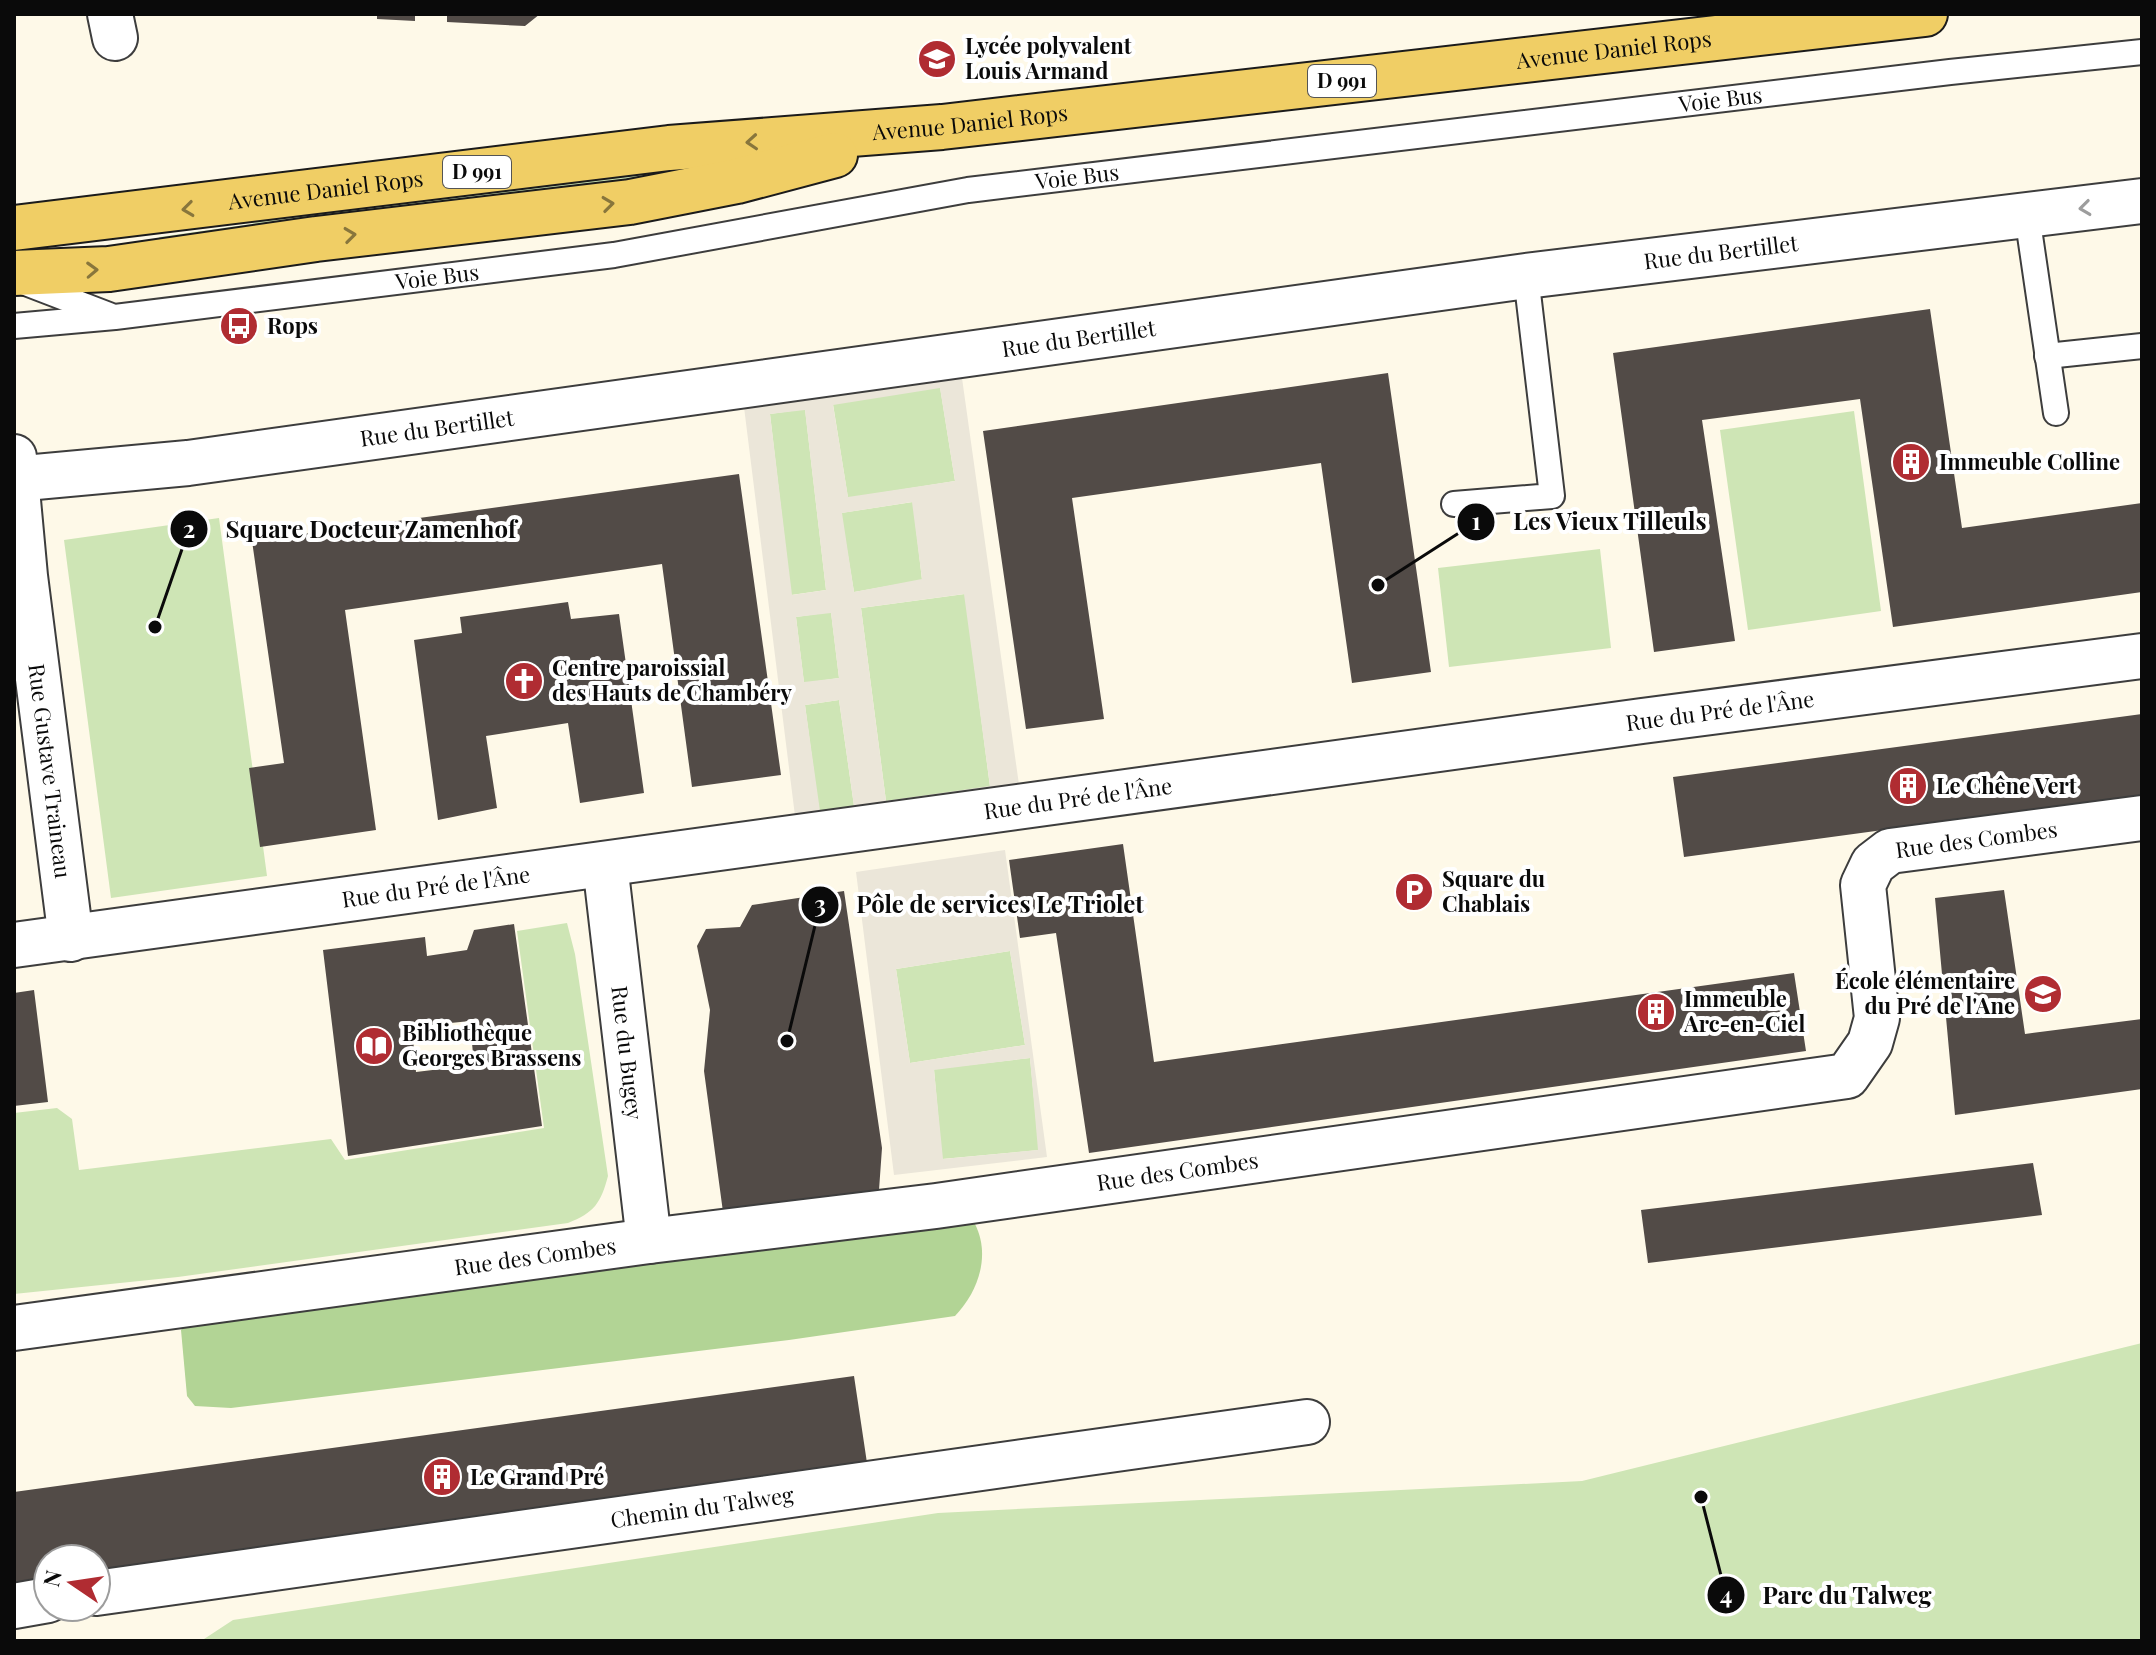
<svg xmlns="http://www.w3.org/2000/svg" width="2156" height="1655" font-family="'Playfair Display',serif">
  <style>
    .green { fill: #cee5b5 }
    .forest { fill: #b2d495 }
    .plaza { fill: #ebe6d9; fill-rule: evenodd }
    .building { fill: #524b47; fill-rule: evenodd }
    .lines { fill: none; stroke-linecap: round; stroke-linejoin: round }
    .service-casing { stroke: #3d3d3d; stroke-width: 28 }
    .minor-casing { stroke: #3d3d3d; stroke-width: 48 }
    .primary-casing { stroke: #1b1b1b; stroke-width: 48 }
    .service { stroke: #fff; stroke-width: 24 }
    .minor { stroke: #fff; stroke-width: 44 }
    .primary { stroke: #f0ce65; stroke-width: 44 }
    .oneway { stroke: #88763c }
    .oneway2 { stroke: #9d9d9d }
    .labels { text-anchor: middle; stroke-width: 8; stroke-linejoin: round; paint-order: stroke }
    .shield { fill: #fff; stroke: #545454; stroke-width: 2 }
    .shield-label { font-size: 20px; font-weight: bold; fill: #0a0a0a }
    .poi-label { font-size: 22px; font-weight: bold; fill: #0a0a0a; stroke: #fff; text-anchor: start }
    .street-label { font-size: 22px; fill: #0a0a0a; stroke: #fff }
    .leader { fill: none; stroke: #0a0a0a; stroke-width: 3 }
    .callout-dot { fill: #0a0a0a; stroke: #fff; stroke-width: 3 }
    .mark-label { font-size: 24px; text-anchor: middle; font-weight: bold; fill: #fff }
    .callout-label { font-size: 24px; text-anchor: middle; font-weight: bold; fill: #0a0a0a; stroke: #fff; stroke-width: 8; stroke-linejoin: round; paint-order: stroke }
  </style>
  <rect width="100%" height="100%" fill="#fef9e8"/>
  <path class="green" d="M781 159 158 246 159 237 251 224 318 201Z
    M940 387 955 481 848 498 833 404Z
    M805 409 826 590 791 595 770 414Z
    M1854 411 1881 611 1748 630 1720 430Z
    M913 502 922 580 854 592 841 513Z
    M219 518 267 876 111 898 64 540Z
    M1600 549 1611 648 1449 667 1438 568Z
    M965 594 990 787 886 801 861 608Z
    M831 612 839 678 804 683 796 617Z
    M839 700 854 806 819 811 805 705Z
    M567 923 575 954 608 1176C601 1203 594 1213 568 1223L178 1277 14 1294V1113L57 1108 72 1119 79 1170 331 1139 345 1160 544 1128 517 931Z
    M1010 951 1025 1045 910 1063 896 969Z
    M1030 1058 1039 1150 942 1159 934 1069Z
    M2142 1343V1641H201L233 1620 938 1513 1582 1481Z"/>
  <path class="forest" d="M975 1224C991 1256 978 1292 955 1316L789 1340 231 1408 195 1406 187 1396 181 1330 189 1321Z"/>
  <path class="plaza" d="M962 378 1020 792 796 824 744 407ZM940 388 955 481 848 497 833 405ZM805 410 826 590 792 595 770 414ZM912 502 922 579 854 592 842 513ZM964 594 990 786 886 801 861 608ZM831 613 839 678 804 682 796 617ZM839 700 854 806 820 811 805 705Z
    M1005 850 1047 1157 894 1175 856 872ZM1010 951 1025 1045 910 1063 896 969ZM1030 1058 1038 1150 943 1159 934 1070Z"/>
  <path class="building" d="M377 14H415V21L377 19Z
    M447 14H540L525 26 447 22Z
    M1930 309 1962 528 2142 503V592L1893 627 1860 399 1702 420 1735 641 1654 652 1613 353Z
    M1388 373 1431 672 1352 683 1321 463 1072 498 1104 719 1026 729 983 431Z
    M739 474 781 775 692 787 662 564 345 610 376 830 260 847 249 768 284 763 252 541Z
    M568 602 571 619 619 614 644 793 580 803 568 723 486 736 497 808 438 820 414 640 462 633 460 617Z
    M2142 714V795L1684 857 1673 777Z
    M1123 844 1154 1062 1794 973 1806 1051 1089 1153 1056 933 1020 938 1009 860Z
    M2004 890 2025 1034 2142 1019V1089L1955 1115 1935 898Z
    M844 891 882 1148 879 1190 723 1212 704 1071 710 1010 697 946 706 929 740 927 752 905Z
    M514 924 542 1126 348 1156 323 950 425 937 427 956 467 950 474 930ZM470 1021 474 1065 416 1072 412 1027Z
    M34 990 48 1102 14 1106V993Z
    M2033 1163 2042 1215 1648 1263 1641 1210Z
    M854 1376 867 1463 96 1572V1559H48V1579L14 1584V1492Z"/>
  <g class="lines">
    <g class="service-casing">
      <g id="service">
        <path d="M2027 215 2056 413"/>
        <path d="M23 282 109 315"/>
        <path id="s1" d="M14 326 115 317 614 255 968 190 1950 72 2142 52"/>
        <path d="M2047 356 2142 346"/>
        <path d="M1454 504 1552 496 1526 276"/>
      </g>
    </g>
    <g class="minor-casing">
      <g id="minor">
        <path d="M110 14 115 38"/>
        <path id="s2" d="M14 457 25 576 71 939"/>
        <path id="s3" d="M14 479 188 463 1526 276 2142 201"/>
        <path id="s4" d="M605 864 649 1241"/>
        <path id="s5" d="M14 945 1642 721 2142 656"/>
        <path id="s6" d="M14 1328 649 1241 936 1206 1847 1076 1870 1043 1877 1018 1863 885 1873 864 1890 851 2142 818"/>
        <path id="s7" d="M96 1593 1307 1422"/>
        <path d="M14 1606 48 1600"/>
      </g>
    </g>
    <g class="primary-casing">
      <g id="primary">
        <path id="s8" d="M14 228 669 148 942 127 1925 14"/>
        <path d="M14 273 109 269 316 239 630 202 737 181 835 155"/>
      </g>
    </g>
    <use href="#service" class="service"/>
    <use href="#minor" class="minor"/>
    <use href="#primary" class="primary"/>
  </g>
  <defs><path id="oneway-chevron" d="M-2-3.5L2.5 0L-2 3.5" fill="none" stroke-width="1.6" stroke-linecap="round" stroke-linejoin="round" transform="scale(2)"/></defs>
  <g class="oneway">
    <use href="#oneway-chevron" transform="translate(752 142) rotate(176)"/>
    <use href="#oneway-chevron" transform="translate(608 204) rotate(-7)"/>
    <use href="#oneway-chevron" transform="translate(188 209) rotate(173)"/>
    <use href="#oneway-chevron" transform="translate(350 235) rotate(-7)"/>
    <use href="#oneway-chevron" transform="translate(92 270) rotate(-2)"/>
  </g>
  <use class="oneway2" href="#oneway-chevron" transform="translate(2085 208) rotate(173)"/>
  <defs>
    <g id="school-disc" transform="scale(2)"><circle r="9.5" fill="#b02c32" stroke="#fff"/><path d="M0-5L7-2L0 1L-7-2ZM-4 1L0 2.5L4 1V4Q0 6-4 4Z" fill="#fff"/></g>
    <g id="bus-disc" transform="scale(2)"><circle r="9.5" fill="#b02c32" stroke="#fff"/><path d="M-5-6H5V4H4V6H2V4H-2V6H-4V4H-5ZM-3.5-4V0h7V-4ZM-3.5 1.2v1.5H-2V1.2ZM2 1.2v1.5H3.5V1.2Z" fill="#fff"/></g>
    <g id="building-disc" transform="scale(2)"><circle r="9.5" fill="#b02c32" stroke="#fff"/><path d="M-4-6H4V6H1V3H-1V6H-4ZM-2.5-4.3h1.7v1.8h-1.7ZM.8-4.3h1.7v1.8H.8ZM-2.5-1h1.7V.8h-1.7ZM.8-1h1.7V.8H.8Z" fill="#fff"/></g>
    <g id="church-disc" transform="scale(2)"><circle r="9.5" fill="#b02c32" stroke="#fff"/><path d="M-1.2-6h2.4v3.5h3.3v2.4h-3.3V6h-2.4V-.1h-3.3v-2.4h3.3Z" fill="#fff"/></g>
    <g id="parking-disc" transform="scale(2)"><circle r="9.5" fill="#b02c32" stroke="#fff"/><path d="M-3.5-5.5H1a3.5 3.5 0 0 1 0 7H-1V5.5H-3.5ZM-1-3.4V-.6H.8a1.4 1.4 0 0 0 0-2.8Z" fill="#fff"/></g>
    <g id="library-disc" transform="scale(2)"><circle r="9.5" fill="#b02c32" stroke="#fff"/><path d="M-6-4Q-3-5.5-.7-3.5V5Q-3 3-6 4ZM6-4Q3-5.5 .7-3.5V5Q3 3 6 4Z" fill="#fff"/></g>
  </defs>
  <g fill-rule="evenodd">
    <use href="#school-disc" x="937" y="59"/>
    <use href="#bus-disc" x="239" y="326"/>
    <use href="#building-disc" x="1911" y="462"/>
    <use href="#church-disc" x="524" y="681"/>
    <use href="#building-disc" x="1908" y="786"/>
    <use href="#parking-disc" x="1414" y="892"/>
    <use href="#school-disc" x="2043" y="994"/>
    <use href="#building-disc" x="1656" y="1012"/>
    <use href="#library-disc" x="374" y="1046"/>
    <use href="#building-disc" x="442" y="1477"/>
  </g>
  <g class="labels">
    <g class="shield">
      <rect x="1308" y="65" width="68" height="32" rx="6"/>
      <rect x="443" y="156" width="68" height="32" rx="6"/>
    </g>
    <g class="shield-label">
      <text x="1342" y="88">D 991</text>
      <text x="477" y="179">D 991</text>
    </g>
    <g class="poi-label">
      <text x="965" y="54">Lycée polyvalent<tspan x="965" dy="25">Louis Armand</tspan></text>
      <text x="267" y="334">Rops</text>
      <text x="1939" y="470">Immeuble Colline</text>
      <text x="552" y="676">Centre paroissial<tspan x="552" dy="25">des Hauts de Chambéry</tspan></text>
      <text x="1936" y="794">Le Chêne Vert</text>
      <text x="1442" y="887">Square du<tspan x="1442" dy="25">Chablais</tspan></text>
      <text x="2015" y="989" text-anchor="end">École élémentaire<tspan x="2015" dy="25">du Pré de l'Ane</tspan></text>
      <text x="1684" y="1007">Immeuble<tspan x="1684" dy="25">Arc-en-Ciel</tspan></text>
      <text x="402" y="1041">Bibliothèque<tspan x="402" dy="25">Georges Brassens</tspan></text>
      <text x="470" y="1485">Le Grand Pré</text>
    </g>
    <g class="street-label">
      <text dy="8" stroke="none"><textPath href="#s8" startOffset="1610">Avenue Daniel Rops</textPath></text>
      <text dy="8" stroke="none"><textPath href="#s1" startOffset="1722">Voie Bus</textPath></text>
      <text dy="8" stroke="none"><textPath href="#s8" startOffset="962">Avenue Daniel Rops</textPath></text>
      <text dy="8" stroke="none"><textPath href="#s1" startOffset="1074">Voie Bus</textPath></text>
      <text dy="8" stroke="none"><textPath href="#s8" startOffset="314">Avenue Daniel Rops</textPath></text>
      <text dy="8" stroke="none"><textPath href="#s3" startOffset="1722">Rue du Bertillet</textPath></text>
      <text dy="8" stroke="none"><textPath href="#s1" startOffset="426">Voie Bus</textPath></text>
      <text dy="8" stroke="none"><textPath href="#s3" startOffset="1074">Rue du Bertillet</textPath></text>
      <text dy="8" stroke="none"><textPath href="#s3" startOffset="426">Rue du Bertillet</textPath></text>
      <text dy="8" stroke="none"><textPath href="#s5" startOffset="1722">Rue du Pré de l'Âne</textPath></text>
      <text dy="8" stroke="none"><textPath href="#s2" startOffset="316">Rue Gustave Traineau</textPath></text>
      <text dy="8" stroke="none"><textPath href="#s5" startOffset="1074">Rue du Pré de l'Âne</textPath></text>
      <text dy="8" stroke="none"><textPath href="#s6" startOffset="2182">Rue des Combes</textPath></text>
      <text dy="8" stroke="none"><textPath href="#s5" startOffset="426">Rue du Pré de l'Âne</textPath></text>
      <text dy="8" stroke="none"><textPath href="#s4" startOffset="190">Rue du Bugey</textPath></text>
      <text dy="8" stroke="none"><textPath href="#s6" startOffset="1174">Rue des Combes</textPath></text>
      <text dy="8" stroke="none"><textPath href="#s6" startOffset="526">Rue des Combes</textPath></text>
      <text dy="8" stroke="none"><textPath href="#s7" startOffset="612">Chemin du Talweg</textPath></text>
    </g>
  </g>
  <path class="leader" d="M1378 585L1476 522M155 627L189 529M787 1041L820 905M1701 1497L1726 1595"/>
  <g class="callout-dot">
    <circle cx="1378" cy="585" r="8"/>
    <circle cx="155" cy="627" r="8"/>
    <circle cx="787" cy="1041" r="8"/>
    <circle cx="1701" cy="1497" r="8"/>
    <circle cx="1476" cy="522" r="20"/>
    <circle cx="189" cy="529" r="20"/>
    <circle cx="820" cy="905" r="20"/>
    <circle cx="1726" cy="1595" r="20"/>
  </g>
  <g class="mark-label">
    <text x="1476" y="530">1</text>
    <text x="189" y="538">2</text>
    <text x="820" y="913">3</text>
    <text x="1726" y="1604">4</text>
  </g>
  <g class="callout-label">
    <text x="1610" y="530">Les Vieux Tilleuls</text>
    <text x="371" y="538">Square Docteur Zamenhof</text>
    <text x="1000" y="913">Pôle de services Le Triolet</text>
    <text x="1847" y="1604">Parc du Talweg</text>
  </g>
  <rect width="2156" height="1655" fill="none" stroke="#0a0a0a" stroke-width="32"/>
  <g transform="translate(72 1583) rotate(283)"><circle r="38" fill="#ffffff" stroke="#9d9d9d" stroke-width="2"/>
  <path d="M0-6L14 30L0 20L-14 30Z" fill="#b02c32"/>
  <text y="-12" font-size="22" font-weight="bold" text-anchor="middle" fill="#0a0a0a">N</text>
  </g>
</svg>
